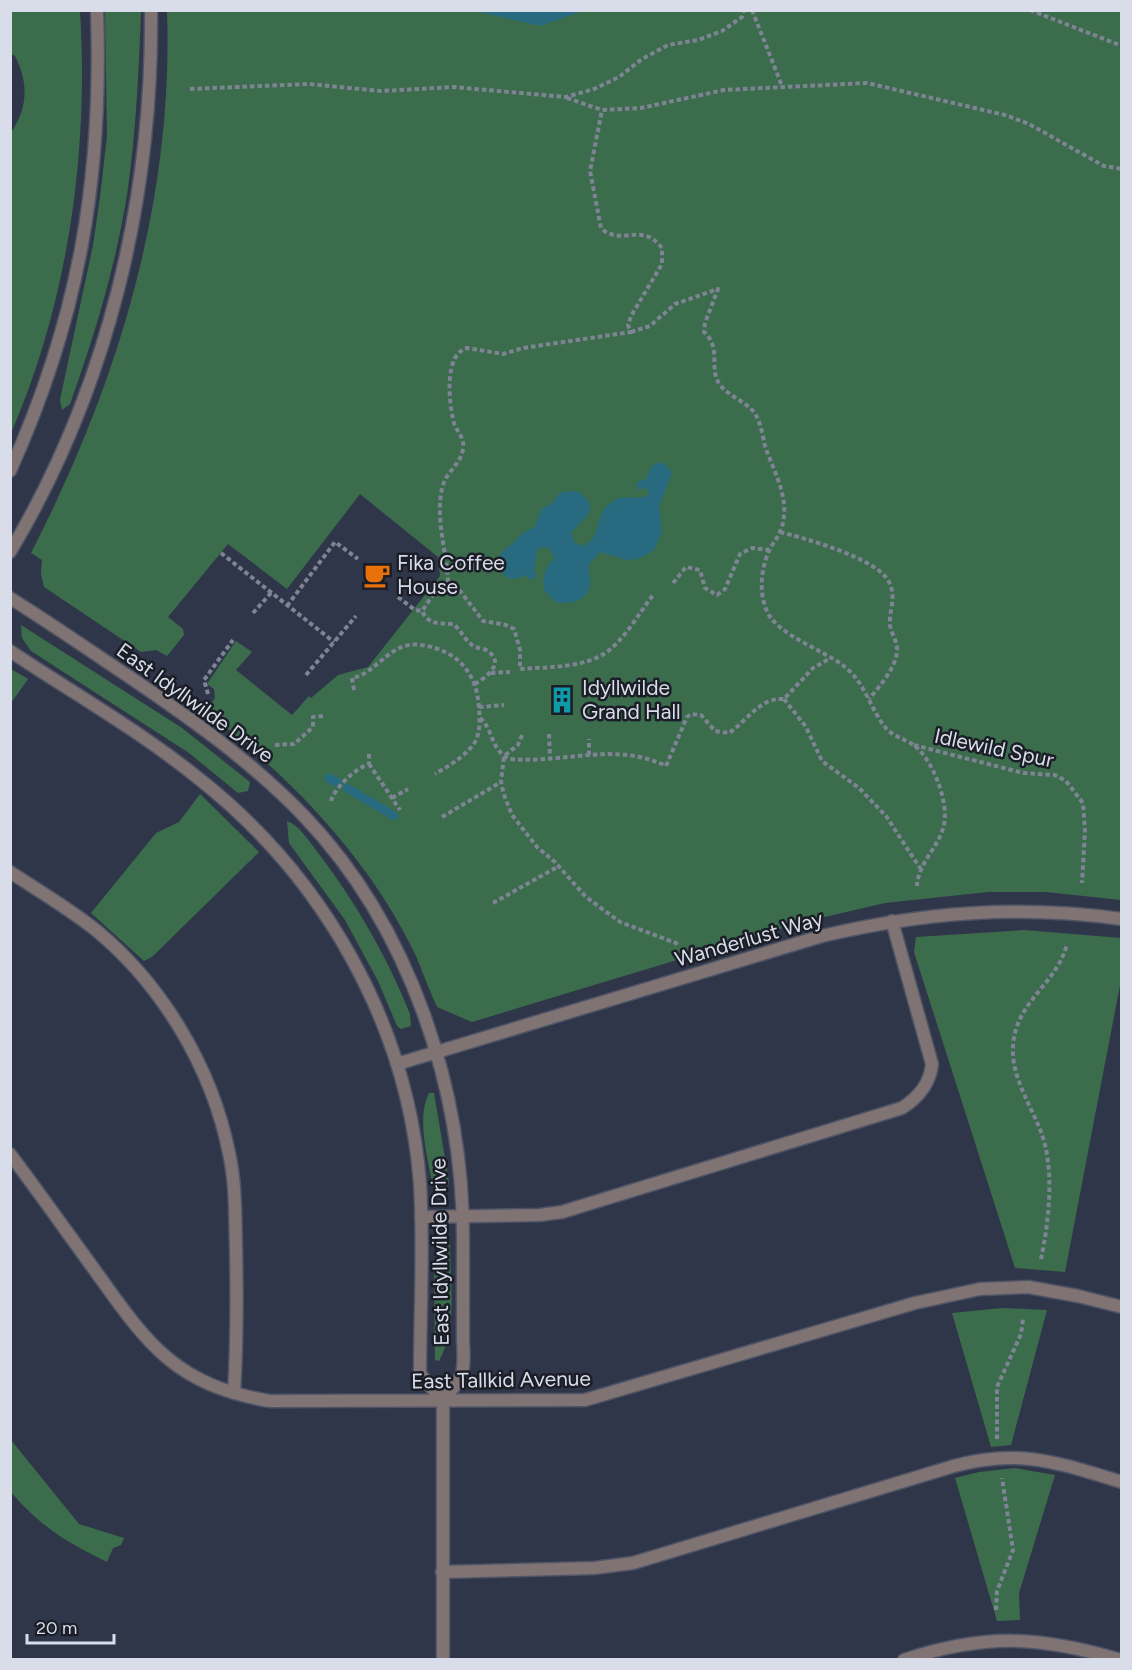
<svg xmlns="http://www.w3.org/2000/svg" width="1132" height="1670" font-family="Figtree,sans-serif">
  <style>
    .green { fill: #3b6d4d }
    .water { fill: #286a7f }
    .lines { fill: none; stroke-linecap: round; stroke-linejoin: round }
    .stream { stroke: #286a7f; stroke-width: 9 }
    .service-casing { stroke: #4e5466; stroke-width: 15 }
    .minor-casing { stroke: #4e5466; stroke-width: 15 }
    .tertiary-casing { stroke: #4e5466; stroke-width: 15 }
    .path { stroke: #7f8494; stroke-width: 4; stroke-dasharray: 4.5 3; stroke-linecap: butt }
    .service { stroke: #807373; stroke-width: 12 }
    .minor { stroke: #807373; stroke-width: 12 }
    .tertiary { stroke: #807373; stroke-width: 12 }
    .labels { text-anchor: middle; stroke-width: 5; stroke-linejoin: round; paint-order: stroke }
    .poi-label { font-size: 21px; fill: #d8dde9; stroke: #1b1e26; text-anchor: start }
    .street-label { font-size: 21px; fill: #d8dde9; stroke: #1b1e26 }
  </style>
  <rect width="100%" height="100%" fill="#303649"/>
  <path class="green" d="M11 10 80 11C89 152 68 302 11 433L10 134C28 109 29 83 15 56L11 54Z
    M105 11H141C139 70 136 129 128 188 117 262 95 334 70 404L62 410 60 400 93 245 100 197 107 136Z
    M167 11H1121V900L1046 892H988L885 903 803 922 472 1022 437 1007C429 990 423 973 416 956 369 857 290 777 205 711L215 698 214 689 207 684 236 641 252 652 236 670 292 715 309 696 311 698 338 675 368 667 440 576 438 557 360 494 287 589 228 544 168 617 183 629 184 635 167 656 156 650 141 652 44 587 41 574 42 560 31 553C117 386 174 201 167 11Z
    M21 625 182 728 250 782 248 791 238 793 189 753 31 651 22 638Z
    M11 669 28 679 11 703Z
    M200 794 259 852 152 957 144 961 91 913 156 833 179 822Z
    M287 821C299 825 308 840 316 850 355 901 386 954 410 1014L411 1026 401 1029 397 1026 378 981 345 920 289 843Z
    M1024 930 1121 938V980L1065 1272 1015 1268 914 952 916 937Z
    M429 1093H434L449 1182 448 1186 436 1191 433 1186C428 1159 416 1119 429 1093Z
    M447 1242 450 1244C450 1281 458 1327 439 1361L435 1360 434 1263 438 1252Z
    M1002 1308 1047 1310 1011 1445 991 1447 952 1313Z
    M11 1440 79 1524 124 1538 121 1545 113 1548 107 1562C66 1542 41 1527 11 1492Z
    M1015 1468 1055 1475 1019 1593 1020 1620 997 1621 955 1478 979 1472Z"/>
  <path class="water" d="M475 11H583L540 26Z
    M657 463H664L672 473 659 506 662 532 654 550 639 559 626 560 600 552 589 564C588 570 590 573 590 579 593 598 572 606 556 602L544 590C542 575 545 569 554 558L550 549 543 547 537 550 534 572 537 576 530 580 525 575C515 581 507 580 500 570 495 554 504 551 514 542 522 535 522 531 534 528L542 508 550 505 561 492 577 491C604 508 583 519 571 533L575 543 583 546C600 539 595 520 606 507 623 489 634 503 649 495L647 488 638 490 637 482 646 479 652 466Z"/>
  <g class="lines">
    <path class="stream" d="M329 778 338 783
      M347 788 394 816"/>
    <g class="service-casing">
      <path id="service" d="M10 872C39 891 70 909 97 931 163 986 212 1068 229 1153 236 1184 235 1216 236 1248 237 1296 237 1345 234 1393
        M421 1217 540 1215 562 1212 902 1108C919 1097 930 1084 932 1064L892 921
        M442 1572 594 1568 633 1563 954 1466C1021 1448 1058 1463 1122 1482"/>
    </g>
    <g class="minor-casing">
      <path id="minor" d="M10 598C50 623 89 650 128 676 190 718 251 761 304 816 410 927 464 1090 463 1242 463 1274 463 1306 463 1337 463 1348 465 1362 462 1373 460 1382 448 1393 443 1401V1660
        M10 651C73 693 140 731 198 778 323 876 408 1024 420 1184 424 1247 420 1311 420 1374L443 1401
        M397 1064 822 936C925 912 1017 905 1122 919
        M10 1154C38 1191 64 1228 91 1265 145 1340 172 1385 270 1401L585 1400 915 1303 980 1289 1028 1287 1078 1296 1122 1307
        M904 1660C985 1633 1041 1636 1121 1660"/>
    </g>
    <g class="tertiary-casing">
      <path id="tertiary" d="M10 471C79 318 103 177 97 10
        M10 552C107 390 153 199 151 10"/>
    </g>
    <path class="path" d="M752 10 782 86
      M1030 10 1122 46
      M190 89 309 84 381 91 453 87 566 97 594 89 619 77 642 59 668 45 698 40 722 31 742 17 744 10
      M567 98 602 110 641 108 724 90 867 83 1005 115 1029 124 1104 166 1122 169
      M631 332 650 326 675 304 718 289 705 323 704 332C723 349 707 370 721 386 729 396 744 401 753 411 762 422 762 437 766 449 776 476 792 503 780 532 777 539 772 544 769 551 761 569 759 591 766 609 775 635 825 650 845 667 865 683 870 708 885 727 893 737 906 739 915 746 932 760 945 794 945 816 945 843 918 860 917 886
      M780 532C804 538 881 559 890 584 896 598 889 611 890 625 891 633 896 639 897 647 899 664 880 686 869 699
      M221 553 334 642
      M448 582C447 552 434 515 443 485 447 471 461 464 463 449 465 436 455 431 453 419 449 401 444 354 467 348L503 354 523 348 631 332 628 325 631 316 662 264V248C642 221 620 247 601 228L590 171 602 110
      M673 583 686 567 700 570 705 588 717 595 725 589 740 554 752 548 769 550
      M398 597 415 610 422 611
      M287 606 335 542 358 559
      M253 613 271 593
      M491 673 510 672
      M306 675 356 616
      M475 684C485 678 505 664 489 652 485 648 477 649 472 645 464 639 461 630 453 624 438 623 429 625 422 611L439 586 454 583 483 621 506 625 514 629 520 650V669C546 667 579 668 602 655 623 643 639 613 653 595
      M354 690 352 678C377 674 390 640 421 645 458 650 478 674 479 710 480 721 480 733 475 742 465 757 450 765 435 774
      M208 694 204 680 233 640
      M784 699 806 727 822 761 859 788 886 816 920 868
      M479 707 504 705
      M480 718C494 730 490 750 510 759 563 764 615 741 666 766L687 717 691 714 701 715 715 731 729 733C747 721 760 697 784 699L813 668 831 658
      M549 734 550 757
      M522 735 518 745 504 756 501 782 504 795 512 815 537 847 555 862 586 897 620 922 676 943 678 947
      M275 745 294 744 313 727V717L323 716
      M914 745 1023 773 1055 775 1066 781 1083 803 1085 831 1082 883
      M589 755V739
      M369 764 400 810
      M392 798 408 789
      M331 801C335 787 356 768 369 764V751
      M442 817 501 782
      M493 903 559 866
      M1041 1259C1049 1222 1055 1168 1041 1132 1031 1105 1011 1077 1013 1046 1016 1000 1056 986 1067 944
      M997 1439V1387L1021 1334 1023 1319
      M996 1610 997 1591 1013 1550 1002 1478"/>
    <use href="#service" class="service"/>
    <use href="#minor" class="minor"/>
    <use href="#tertiary" class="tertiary"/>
  </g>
  <defs>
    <g id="cafe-bare" transform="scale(2.07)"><path d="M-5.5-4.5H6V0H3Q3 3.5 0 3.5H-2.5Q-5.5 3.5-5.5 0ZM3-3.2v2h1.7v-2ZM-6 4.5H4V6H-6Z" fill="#e8710a" stroke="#1b1e26" stroke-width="2.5" paint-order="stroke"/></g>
    <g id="building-bare" transform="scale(2.07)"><path d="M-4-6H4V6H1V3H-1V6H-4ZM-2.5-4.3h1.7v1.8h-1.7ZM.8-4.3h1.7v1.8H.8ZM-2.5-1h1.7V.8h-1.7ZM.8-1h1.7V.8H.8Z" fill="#0f9aa8" stroke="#1b1e26" stroke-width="2.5" paint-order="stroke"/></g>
  </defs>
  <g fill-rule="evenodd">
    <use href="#cafe-bare" x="377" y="575"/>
    <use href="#building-bare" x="562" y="700"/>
  </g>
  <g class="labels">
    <g class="poi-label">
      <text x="397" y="570">Fika Coffee<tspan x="397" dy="24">House</tspan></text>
      <text x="582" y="695">Idyllwilde<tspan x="582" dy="24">Grand Hall</tspan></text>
    </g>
    <g class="street-label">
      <text transform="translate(195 703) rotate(36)" y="7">East Idyllwilde Drive</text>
      <text transform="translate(994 748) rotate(12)" y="7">Idlewild Spur</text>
      <text transform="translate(749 939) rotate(-16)" y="7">Wanderlust Way</text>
      <text transform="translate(440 1252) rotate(-91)" y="7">East Idyllwilde Drive</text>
      <text transform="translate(501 1380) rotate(-1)" y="7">East Tallkid Avenue</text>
    </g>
  </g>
  <rect width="1132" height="1670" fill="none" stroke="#d8dde9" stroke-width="24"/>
  <path d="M27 1634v9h87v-9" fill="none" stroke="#d8dde9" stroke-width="3"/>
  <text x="36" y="1634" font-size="18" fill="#d8dde9" stroke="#1b1e26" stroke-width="4.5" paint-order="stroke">20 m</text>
</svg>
